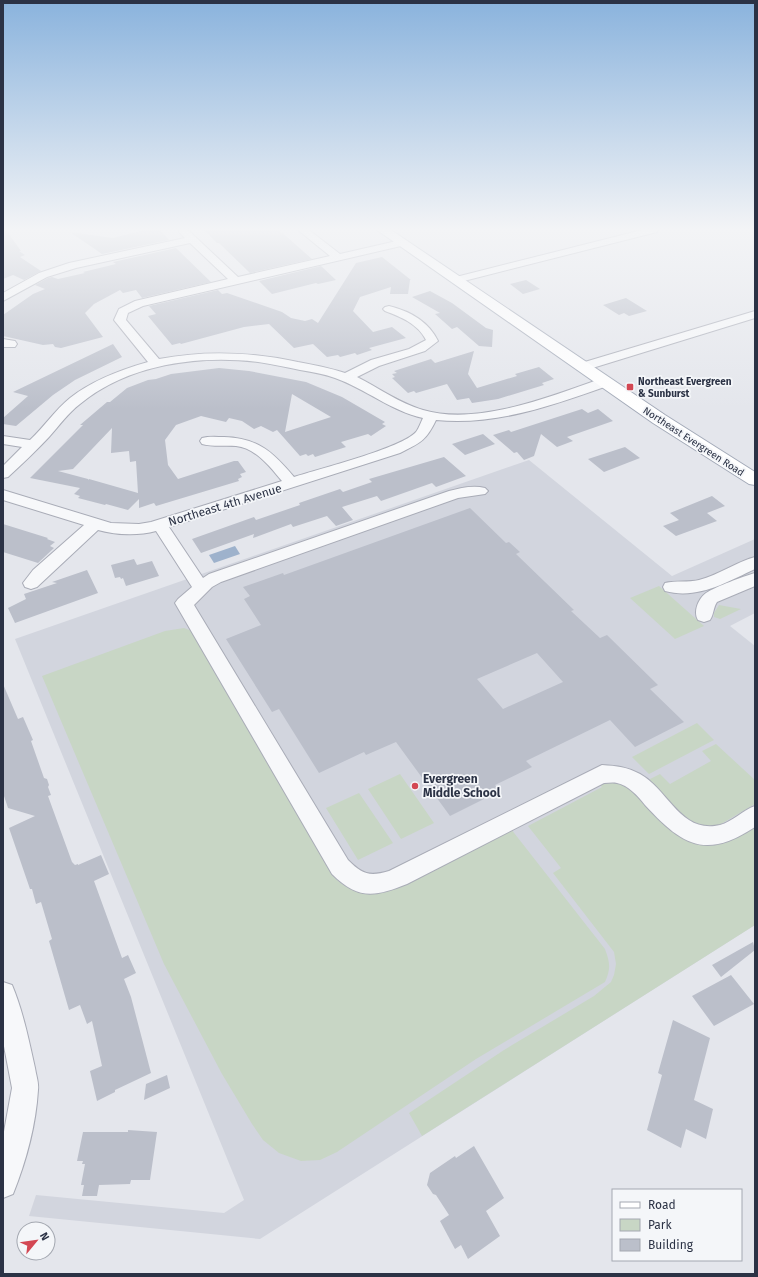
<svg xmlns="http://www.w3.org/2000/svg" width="758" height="1277" font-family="'Fira Sans',sans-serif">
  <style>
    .built { fill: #d2d5de }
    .green { fill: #c8d6c5 }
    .water { fill: #9eb2cc }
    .building { fill: #bbbfca; fill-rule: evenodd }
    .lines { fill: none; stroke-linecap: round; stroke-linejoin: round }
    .minor-casing { stroke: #a9acb7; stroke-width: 2 }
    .major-casing { stroke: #a3aab8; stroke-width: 2 }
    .minor { fill: #f7f8fa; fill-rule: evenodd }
    .major { fill: #fff; fill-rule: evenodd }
    .poi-dot { fill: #d34753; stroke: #f4f6f9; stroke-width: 1.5 }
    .labels { text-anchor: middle; stroke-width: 3.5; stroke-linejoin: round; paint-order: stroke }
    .far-poi-label { font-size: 10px; font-weight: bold; fill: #2b3245; stroke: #f4f6f9; text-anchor: start }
    .far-street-label { font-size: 10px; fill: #2b3245; stroke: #f4f6f9 }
    .street-label { font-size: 12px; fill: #2b3245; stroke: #f4f6f9 }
    .poi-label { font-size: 12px; font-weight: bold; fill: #2b3245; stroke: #f4f6f9; text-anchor: start }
  </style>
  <rect width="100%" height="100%" fill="#e4e6ec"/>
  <path class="built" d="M529 460 672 576 755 539V613L730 626 755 646V925L260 1239 29 1216 36 1195 224 1213 244 1200 15 639Z"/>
  <path class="green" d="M659 586 704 626 675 639 630 598Z
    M719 605 741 609 720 619 714 617V613Z
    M184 628 192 631 335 878C351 893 368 897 389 891L511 829 605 949C610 963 611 968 605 982L476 1059 337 1152 320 1160 301 1161 279 1153 263 1140 252 1124 222 1074 164 964 42 676 165 631Z
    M697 723 714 740 649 774 632 757Z
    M716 744 755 780V804L716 827 710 828 691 825 646 781 660 774 670 784 711 761 702 751Z
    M400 774 434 823 401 839 368 789Z
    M611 780 628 785 688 840C716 851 731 840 755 826V925L422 1136 409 1113 504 1050 594 996 611 982 614 975 616 964 614 952 553 873 561 868 528 826 602 787 599 784Z
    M359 793 393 843 358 860 326 808Z"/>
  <path class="water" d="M235 546 240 554 214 563 209 555Z"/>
  <path class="building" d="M3 230H6L21 251H19L25 255 20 257 41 271 24 280 13 275 3 279Z
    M144 230H160L169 240 102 254 70 232 113 238Z
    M204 230H279L312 259 250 273 219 243H217Z
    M176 248 211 282 142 298 136 290 123 293 120 290 94 304 85 313 103 337 61 348 55 347 53 344 43 345 3 336V315L33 294 45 289 35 285 48 278 52 277 58 279 85 273 83 272 116 264 113 262Z
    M382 257 411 280H410L408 294H390L391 287 360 297 353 311 373 332 392 327 406 338 369 348 372 350 357 355 355 353 340 357 338 355 327 357 313 344 294 348 269 324 244 327 181 344 180 343 172 345 148 316 156 314 149 306 218 290 222 294 227 293 282 312 291 318 305 321 312 319 318 323 356 263Z
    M321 266 336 280 318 284 316 283 272 294 259 281Z
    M526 280 540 289 523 294 510 284Z
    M430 291 452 303 486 328 493 330 492 347 479 346 457 327 452 329 435 314 440 313 412 297Z
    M626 298 647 311 629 316 624 313 619 315 603 305Z
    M113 344 122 357 75 380 53 395 16 426 3 424V418L28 396 13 392Z
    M474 351 468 374 477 388 517 376 515 374 539 367 554 379 542 383 544 385 498 399 472 403 469 398 457 400 447 384 416 393 414 391 408 393 392 378 395 377 392 374 397 373 394 371 431 359 435 363Z
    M219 368 249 371 306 382 342 397 385 422 382 424 386 426 371 436 368 434 341 442 346 447 315 457 313 454 308 456 306 454 300 456 277 430 273 432 261 426 254 429 242 421 229 418 226 422 201 416 176 425 165 440 168 465 178 479 234 461H238L246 472 240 474 242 477 238 479 239 481 156 506 154 503 139 508V499L128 510 106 504 105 505 78 498 80 496 74 494 80 488 30 478 83 425H80L107 402H110L127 388 148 380 156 379 171 374ZM292 394 331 417 285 432ZM112 428 111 453 129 451 130 462 136 461 138 493 89 479 88 480V479L58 471 73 469Z
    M582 409 588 413 598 409 613 421 567 437 573 441 557 447 541 434 534 456 524 460 517 452 514 453 493 435 509 430 511 432Z
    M483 434 495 444 465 455 452 444Z
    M625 447 640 458 604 472 588 459Z
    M444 457 466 476 436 487 432 483 381 501 377 496 342 507 353 520 336 526 327 516 293 527 291 524 253 538 254 534 201 553 192 539 254 517 256 520 300 505 299 503 340 489 343 492 372 482 369 479Z
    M712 496 725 506 707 513 717 521 676 536 663 526 679 520 670 513Z
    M470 508 506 543 509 542 520 552 516 554 574 610 571 611 600 638 607 635 658 685 650 689 684 722 635 747 610 720 526 761 532 767 495 785 500 791 450 816 396 742 366 755 364 752 319 773 279 709 272 712 226 639 261 625 244 599 250 596 243 587 283 573 284 575ZM537 653 563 682 503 709 477 679Z
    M3 524 48 538 47 539 55 542 50 546 54 548 38 563 3 552Z
    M134 559 137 565 152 561 159 576 126 586 123 578 121 579 120 577 115 578 111 565Z
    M87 570 98 593 15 623 8 608 26 599 24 594 57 583 52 582Z
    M3 684 18 719 23 717 33 740 31 741 44 778 47 779 49 785 48 787 51 795 48 796 72 862 75 865 78 864V865L101 855 109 874 94 881 122 958 128 955 136 973 124 979 131 997 151 1073 115 1090V1092L97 1101 90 1071 102 1066 92 1021 87 1024 80 1005 69 1010 49 941 52 939 41 902 36 904 32 889H30L9 828 35 816 8 808 3 793Z
    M753 942 755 950 721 977 712 965Z
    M731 975 754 1004 714 1026 692 996Z
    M673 1020 710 1038 694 1100 713 1109 706 1139 686 1129 681 1148 647 1130 662 1075 658 1073Z
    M167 1075 170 1088 144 1100 146 1084Z
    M128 1130 157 1132 150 1180H131L130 1184 99 1185 97 1196H82L84 1185H81L85 1164H82L83 1161H77L83 1132H128Z
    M474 1146 504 1198 486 1211 500 1236 468 1259 461 1245 455 1249 440 1221 449 1215 436 1195 433 1194 427 1185 430 1173 455 1156 456 1158Z"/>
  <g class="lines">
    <g class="minor-casing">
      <path id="minor" d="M180 230H188L238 277 330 256 298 230H309L340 254 401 240 406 243 401 246 143 306 128 313 126 320 159 359C206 350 251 352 298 362 314 365 330 368 345 373L371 360 409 349 426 340C418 324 401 317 385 311L383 309 385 307 389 306C410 311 429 322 438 341L425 351 379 366 357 377C379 388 399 403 423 410 477 426 549 397 600 379H610L611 382 610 385C553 405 497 426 436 420 426 441 420 443 400 453L169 527 203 578 209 574 449 491C461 488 473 485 485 488L488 491 485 494 458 498 221 582 212 587 194 605 348 860C362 874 369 877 389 871L602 765C617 766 627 767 640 774 669 790 680 834 720 825 732 822 743 810 755 806V827C705 860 682 845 645 805 638 796 628 785 617 783 613 782 608 783 604 783L407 884C375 897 358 900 332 874L175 603 178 599 192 587 156 531C138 536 116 535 98 530L37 587 31 589 25 587 23 583 33 570 84 525 3 500V490L111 523 139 524 151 522 282 481C270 467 256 448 236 446 225 445 213 447 202 444L200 441 202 438C209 436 217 437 224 437 258 438 273 452 294 477 319 469 402 448 416 432 419 428 421 422 423 418 391 411 366 389 335 378 324 374 312 372 300 370 286 367 272 364 258 362 198 355 129 364 80 404 68 413 59 426 49 437 36 451 22 464 8 477L3 478V466L22 447 3 444V436L30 440C44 427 55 410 70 398 93 380 120 370 148 362L114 320 119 309 135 301 228 279 190 243 76 268 47 277 3 301V293L39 273 69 263 185 238 179 232Z
        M642 230H658L657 232 456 283 451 280 452 278Z
        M755 311V318L586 370H578L576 367 578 364Z
        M3 339 15 341 17 344 15 347H3Z
        M755 557V569C727 582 697 600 665 591L663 587 665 583C676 580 688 583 699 580 719 575 736 562 755 557Z
        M755 573V586L717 602C713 608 714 614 710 620L704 622 698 620C693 612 698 599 706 593 717 586 742 577 755 573Z
        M3 982 12 985C23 1011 29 1041 35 1068 36 1075 39 1083 38 1090 36 1124 26 1162 13 1194L3 1198V1137L12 1088 3 1041Z"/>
    </g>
    <g class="major-casing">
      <path id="major" d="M377 230H391L665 415 755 472V485L749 484 653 423Z"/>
    </g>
    <use href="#minor" class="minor"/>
    <use href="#major" class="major"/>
  </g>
  <linearGradient id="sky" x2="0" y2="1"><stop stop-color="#8ab3dd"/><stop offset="0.56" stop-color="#f3f4f6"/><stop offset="1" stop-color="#f3f4f6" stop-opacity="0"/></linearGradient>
  <rect width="758" height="409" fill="url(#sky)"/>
  <g class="poi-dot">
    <rect x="626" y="383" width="8" height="8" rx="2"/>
    <circle cx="415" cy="786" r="4"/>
  </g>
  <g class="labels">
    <g class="far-poi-label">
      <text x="638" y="385">Northeast Evergreen<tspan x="638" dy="12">&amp; Sunburst</tspan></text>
    </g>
    <g class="far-street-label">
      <text transform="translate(694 441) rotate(33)" y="4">Northeast Evergreen Road</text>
    </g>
    <g class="street-label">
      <text transform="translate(225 505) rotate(-17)" y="4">Northeast 4th Avenue</text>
    </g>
    <g class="poi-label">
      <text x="423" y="783">Evergreen<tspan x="423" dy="14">Middle School</tspan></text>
    </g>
  </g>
  <rect width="758" height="1277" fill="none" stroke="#2b3245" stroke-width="8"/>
  <rect x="612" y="1189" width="130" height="72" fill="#f4f6f9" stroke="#a4a8b1"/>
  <rect x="620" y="1202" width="20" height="6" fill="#ffffff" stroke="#a4a8b1"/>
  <text x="648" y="1209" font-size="12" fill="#2b3245">Road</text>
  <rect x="620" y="1219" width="20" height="12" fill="#c8d6c5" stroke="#a4a8b1"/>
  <text x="648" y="1229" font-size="12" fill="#2b3245">Park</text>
  <rect x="620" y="1239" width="20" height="12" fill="#bbbfca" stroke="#a4a8b1"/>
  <text x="648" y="1249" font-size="12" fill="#2b3245">Building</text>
  <g transform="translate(36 1241) rotate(61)"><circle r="19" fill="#f4f6f9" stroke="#a4a8b1"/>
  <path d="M0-3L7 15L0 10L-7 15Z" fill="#d34753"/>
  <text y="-6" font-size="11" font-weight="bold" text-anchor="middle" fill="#2b3245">N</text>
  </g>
</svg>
